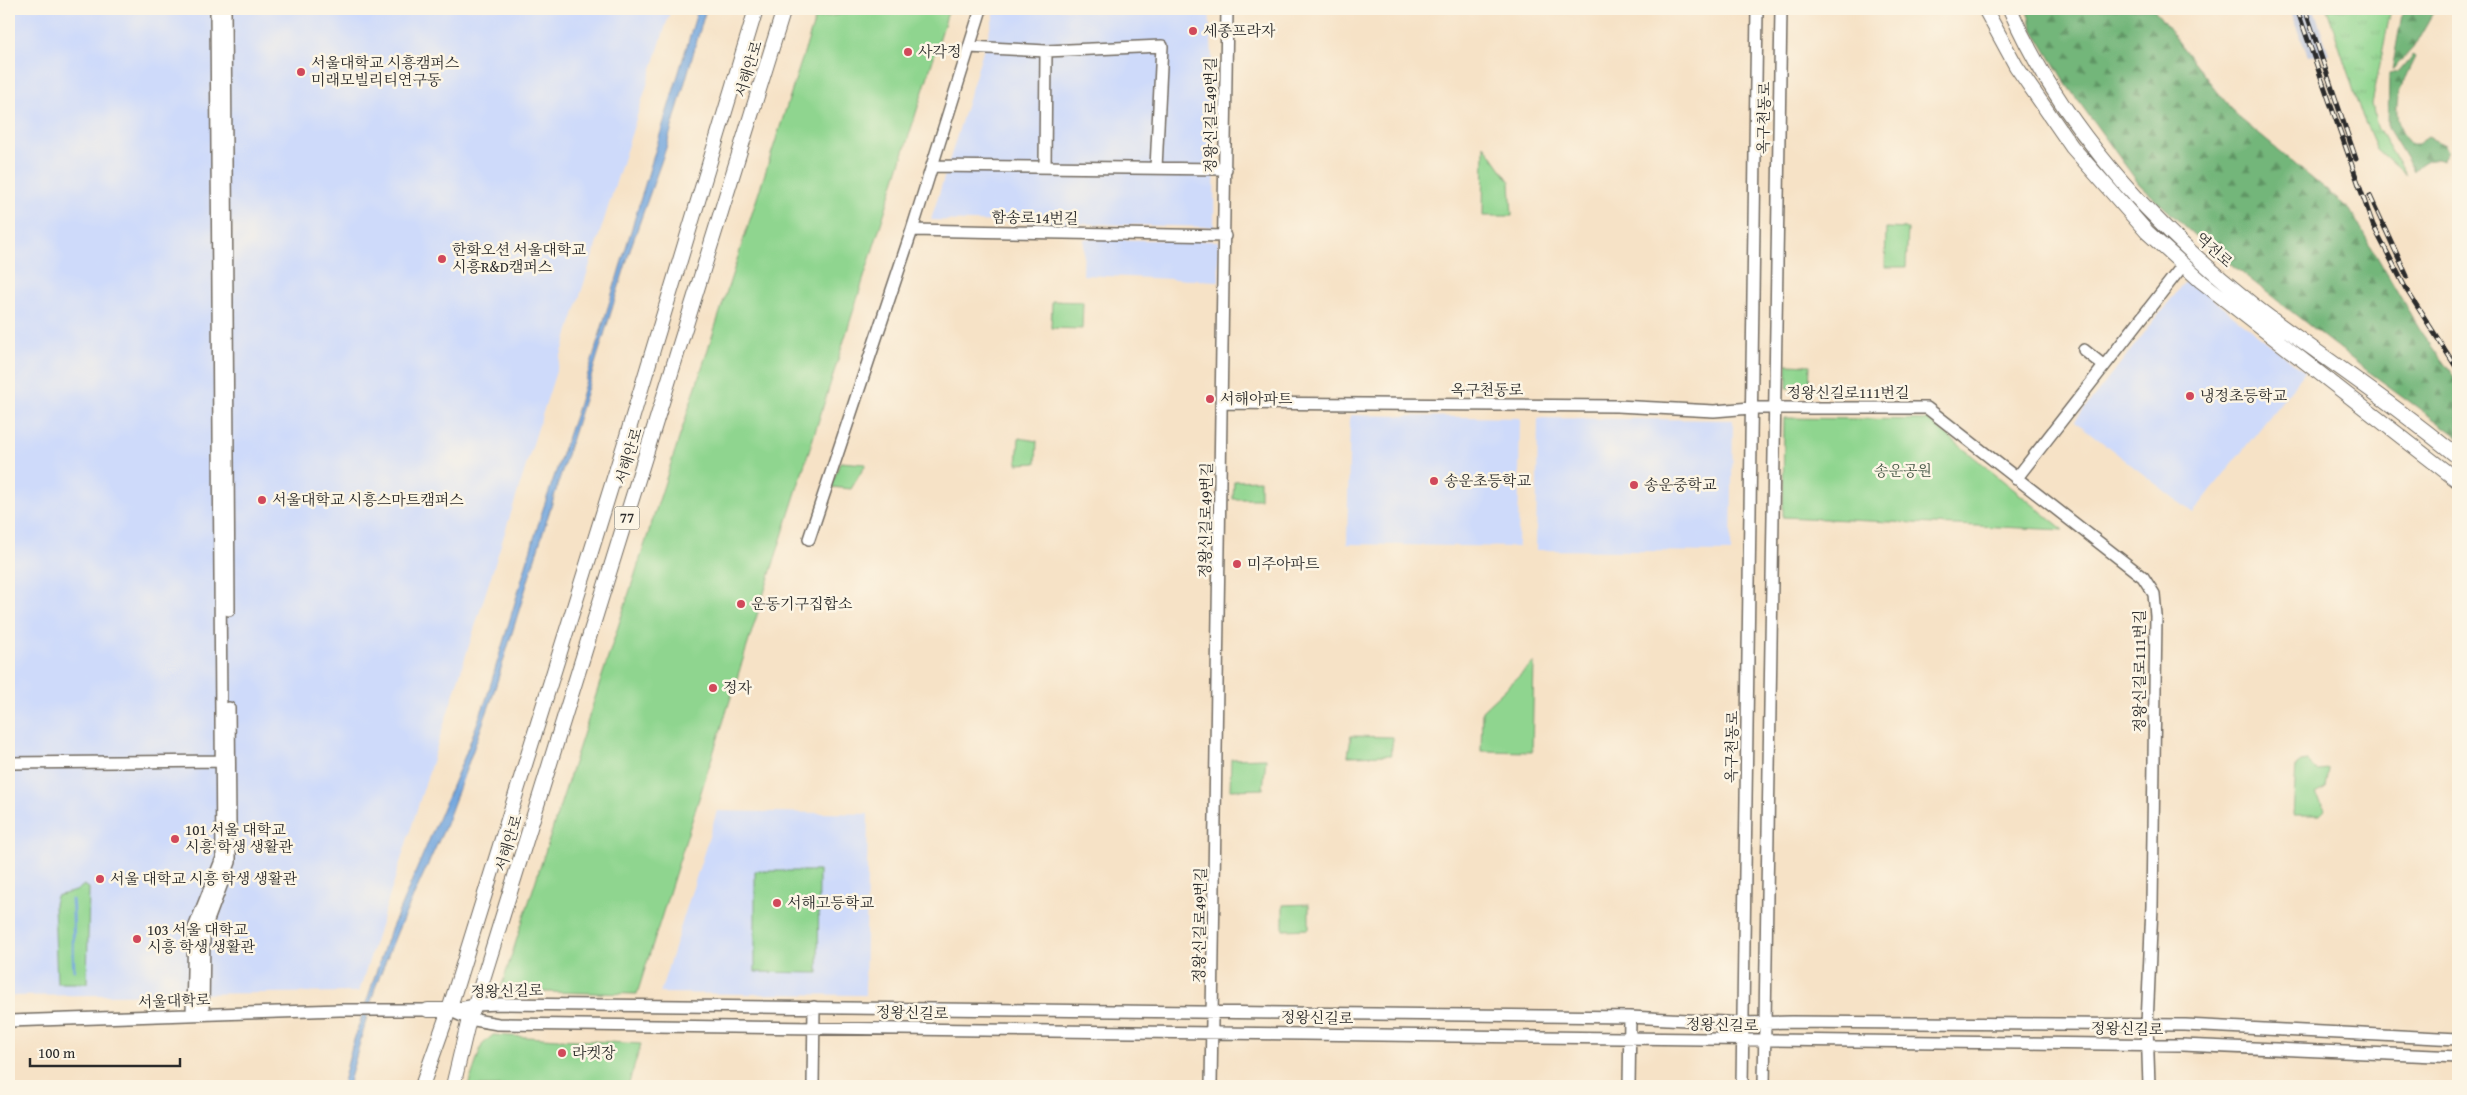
<svg xmlns="http://www.w3.org/2000/svg" width="2467" height="1095" font-family="'Gentium Book Plus','Noto Serif KR',serif">
  <style>
    .built { fill: #cedafa }
    .railway { fill: #b9c4de }
    .grass { fill: url(#grass-tufts); stroke: #5d805d }
    .forest { fill: url(#forest-firs); stroke: #4f7052 }
    .green { fill: #8fd58f; stroke: #5d805d }
    .water { fill: #71a5de; stroke: #4e6884 }
    .lines { fill: none; stroke-linecap: round; stroke-linejoin: round }
    .stream { stroke: #71a5de; stroke-width: 3 }
    .minor-casing { stroke: #726b61; stroke-width: 14 }
    .major-casing { stroke: #726b61; stroke-width: 16 }
    .minor { stroke: #fff; stroke-width: 11 }
    .major { stroke: #fff; stroke-width: 14 }
    .rail-casing { stroke: #2b2b2b; stroke-width: 5 }
    .rail { stroke: #fcf5e5; stroke-width: 3; stroke-dasharray: 9; stroke-linecap: butt }
    .poi-dot { fill: #d1495b; stroke: #fcf5e5; stroke-width: 2 }
    .labels { text-anchor: middle; stroke-width: 5; stroke-linejoin: round; paint-order: stroke }
    .shield { fill: #fcf5e5; stroke: #6a6863; stroke-width: 1 }
    .shield-label { font-size: 14px; font-weight: bold; fill: #2b2b2b }
    .poi-label { font-size: 15px; fill: #2b2b2b; stroke: #fcf5e5; text-anchor: start }
    .street-label { font-size: 15px; fill: #2b2b2b; stroke: #fcf5e5 }
    .park-label { font-size: 15px; fill: #445644; stroke: #fcf5e5 }
  </style>
  <defs>
    <pattern id="grass-tufts" width="24" height="20" patternUnits="userSpaceOnUse" patternTransform="scale(1.25)"><rect width="24" height="20" fill="#8fd58f"/><path d="M3 7l-1-3M5 7V3M7 7l1-3M15 17l-1-3M17 17v-4M19 17l1-3" fill="none" stroke="#7cb77c"/></pattern>
    <pattern id="forest-firs" width="22" height="20" patternUnits="userSpaceOnUse" patternTransform="scale(1.25)"><rect width="22" height="20" fill="#73b67a"/><path d="M5 1l3.5 6h-7zM16 11l3.5 6h-7z" fill="#5f9464"/></pattern>
  </defs>
  <rect width="100%" height="100%" fill="#fcf5e5"/>
  <filter id="ink" filterUnits="userSpaceOnUse"><feTurbulence type="fractalNoise" baseFrequency=".02" numOctaves="2"/><feDisplacementMap in="SourceGraphic" scale="10" xChannelSelector="R" yChannelSelector="G"/><feConvolveMatrix kernelMatrix="1 2 1 2 8 2 1 2 1" color-interpolation-filters="sRGB"/></filter>
  <filter id="wash" filterUnits="userSpaceOnUse"><feTurbulence type="fractalNoise" baseFrequency=".0096" numOctaves="4" result="noise"/><feDisplacementMap in="SourceGraphic" scale="20" xChannelSelector="R" yChannelSelector="G"/><feGaussianBlur stdDeviation="1.12" result="paint"/><feColorMatrix in="noise" values="0 0 0 0 0 0 0 0 0 0 0 0 0 0 0 0 0 1.4 0 .05"/><feComposite in="paint" operator="in"/></filter>
  <g filter="url(#wash)">
    <rect width="100%" height="100%" fill="#f6e2c6"/>
    <path class="built" d="M9 9H671L359 992 9 996Z
      M996 9H1209L1215 104 1214 227 931 220Z
      M1084 239 1218 241 1219 281 1083 275Z
      M2187 279 2305 372 2193 513 2075 421Z
      M1350 415 1520 418 1518 547 1347 544Z
      M1538 418 1733 420 1731 552 1536 550Z
      M717 811 868 814 865 995 660 993Z"/>
    <path class="railway" d="M2289 9H2314L2329 54 2308 56Z"/>
    <path class="grass" d="M2327 9H2391L2372 104 2377 127 2406 175 2377 149 2361 113Z"/>
    <path class="forest" d="M2026 9H2154L2192 60 2237 116 2350 210 2420 331 2458 382V437L2361 366 2195 236 2139 184 2066 84 2034 31Z
      M2403 9H2435L2413 48 2392 70Z
      M2413 55 2415 57C2399 90 2386 112 2410 144H2418L2428 137 2445 145 2448 151 2442 161C2431 155 2421 163 2414 171L2388 128 2389 74 2399 72Z"/>
    <path class="green" d="M870 9H949L637 994 500 991 815 19Z
      M1484 145 1510 182 1512 216H1483Z
      M1886 228 1908 229 1906 267H1885Z
      M1052 301 1083 302 1082 329 1051 328Z
      M1787 364 1810 365 1809 388H1787Z
      M1784 418 1928 420 2064 530 1783 517Z
      M1019 438 1037 441 1036 463 1017 464Z
      M840 462 866 464 851 489 831 487Z
      M1260 480V499H1233L1234 481Z
      M1534 662 1532 752 1481 751 1482 711Z
      M1351 736 1393 737 1391 755 1348 756Z
      M1266 758 1263 789 1230 790 1231 759Z
      M2308 761 2317 770 2329 769 2326 788 2316 794 2325 809 2319 815H2293L2296 766 2301 762Z
      M755 871H819L818 973 755 972Z
      M84 885 89 888 87 983H57L54 904 56 896 76 891Z
      M1309 904V929L1283 930V905Z
      M493 1035 641 1044 628 1086H468L482 1045Z"/>
    <path class="water" d="M698 9H706L666 148 632 244 491 701 445 827 398 930 375 988 348 1086H342L352 1046 387 939 464 758 486 700 541 515 577 410Z"/>
    <g class="lines">
      <path class="stream" d="M72 900C75 924 72 946 74 970"/>
    </g>
  </g>
  <g filter="url(#ink)">
    <g class="lines">
      <g class="minor-casing">
        <path id="minor" d="M225 9 229 610
          M981 9 912 230 1225 236
          M969 47 1046 51 1162 46 1156 168
          M932 166 1226 169
          M1045 167 1046 51
          M2084 350 2104 366
          M1223 403 1617 406 1714 411 1751 408H1927L2143 577 2154 594 2156 616 2152 906 2147 1025 2149 1086
          M2016 479 2183 265
          M809 539 912 230
          M229 708 230 825
          M9 763 227 761
          M449 1010 469 1019 498 1024 2182 1045 2458 1057
          M449 1010 475 1005 501 1004 1630 1017 1743 1023 1791 1022 2185 1025 2458 1039
          M203 1014 204 931 230 862V846
          M192 1015 194 928 222 858 216 9
          M9 1021 340 1010H428
          M813 1086 814 1007
          M1211 1086 1227 9
          M1629 1086 1630 1017
          M1742 1086 1757 9
          M1764 1086 1781 9"/>
      </g>
      <g class="major-casing">
        <path id="major" d="M1985 9 2016 66 2072 147 2147 232 2201 281 2458 481
          M2010 9C2061 126 2153 225 2252 304 2273 321 2297 337 2319 353 2366 386 2413 420 2458 457
          M428 1010H449
          M422 1086 449 1010 626 439 756 9
          M453 1086 469 1019 475 1005 784 9"/>
      </g>
      <use href="#minor" class="minor"/>
      <use href="#major" class="major"/>
      <g class="rail-casing">
        <path id="rail" d="M2297 9 2373 225 2406 289 2458 370
          M2305 9 2356 159
          M2370 196 2407 276"/>
      </g>
      <use href="#rail" class="rail"/>
    </g>
  </g>
  <g class="poi-dot">
    <circle cx="1193" cy="31" r="5"/>
    <circle cx="908" cy="52" r="5"/>
    <circle cx="301" cy="72" r="5"/>
    <circle cx="442" cy="259" r="5"/>
    <circle cx="2190" cy="396" r="5"/>
    <circle cx="1210" cy="399" r="5"/>
    <circle cx="1434" cy="481" r="5"/>
    <circle cx="1634" cy="485" r="5"/>
    <circle cx="262" cy="500" r="5"/>
    <circle cx="1237" cy="564" r="5"/>
    <circle cx="741" cy="604" r="5"/>
    <circle cx="713" cy="688" r="5"/>
    <circle cx="175" cy="839" r="5"/>
    <circle cx="100" cy="879" r="5"/>
    <circle cx="777" cy="903" r="5"/>
    <circle cx="137" cy="939" r="5"/>
    <circle cx="562" cy="1053" r="5"/>
  </g>
  <g class="labels">
    <rect class="shield" x="614.5" y="506.5" width="25" height="23" rx="4"/>
    <g class="shield-label">
      <text x="627" y="523">77</text>
    </g>
    <g class="poi-label">
      <text x="1203" y="36">세종프라자</text>
      <text x="918" y="57">사각정</text>
      <text x="311" y="68">서울대학교 시흥캠퍼스<tspan x="311" dy="17">미래모빌리티연구동</tspan></text>
      <text x="452" y="255">한화오션 서울대학교<tspan x="452" dy="17">시흥R&amp;D캠퍼스</tspan></text>
      <text x="2200" y="401">냉정초등학교</text>
      <text x="1220" y="404">서해아파트</text>
      <text x="1444" y="486">송운초등학교</text>
      <text x="1644" y="490">송운중학교</text>
      <text x="272" y="505">서울대학교 시흥스마트캠퍼스</text>
      <text x="1247" y="569">미주아파트</text>
      <text x="751" y="609">운동기구집합소</text>
      <text x="723" y="693">정자</text>
      <text x="185" y="835">101 서울 대학교<tspan x="185" dy="17">시흥 학생 생활관</tspan></text>
      <text x="110" y="884">서울 대학교 시흥 학생 생활관</text>
      <text x="787" y="908">서해고등학교</text>
      <text x="147" y="935">103 서울 대학교<tspan x="147" dy="17">시흥 학생 생활관</tspan></text>
      <text x="572" y="1058">라켓장</text>
    </g>
    <g class="street-label">
      <text transform="translate(749 69) rotate(-73)" y="5">서해안로</text>
      <text transform="translate(1211 115) rotate(-90)" y="5">정왕신길로49번길</text>
      <text transform="translate(1764 118) rotate(-89)" y="5">옥구천동로</text>
      <text transform="translate(1035 218) rotate(1)" y="5">함송로14번길</text>
      <text transform="translate(2214 250) rotate(42)" y="5">역전로</text>
      <text x="1487" y="395">옥구천동로</text>
      <text x="1848" y="398">정왕신길로111번길</text>
      <text transform="translate(629 456) rotate(-73)" y="5">서해안로</text>
      <text transform="translate(1206 520) rotate(-89)" y="5">정왕신길로49번길</text>
      <text transform="translate(2140 671) rotate(-90)" y="5">정왕신길로111번길</text>
      <text transform="translate(1732 747) rotate(-89)" y="5">옥구천동로</text>
      <text transform="translate(509 843) rotate(-73)" y="5">서해안로</text>
      <text transform="translate(1200 925) rotate(-89)" y="5">정왕신길로49번길</text>
      <text transform="translate(507 991) rotate(-1)" y="5">정왕신길로</text>
      <text transform="translate(174 1001) rotate(-2)" y="5">서울대학로</text>
      <text transform="translate(912 1013) rotate(1)" y="5">정왕신길로</text>
      <text transform="translate(1317 1018) rotate(1)" y="5">정왕신길로</text>
      <text transform="translate(1722 1025) rotate(1)" y="5">정왕신길로</text>
      <text transform="translate(2127 1029) rotate(1)" y="5">정왕신길로</text>
    </g>
    <g class="park-label">
      <text x="1903" y="476">송운공원</text>
    </g>
  </g>
  <rect width="2467" height="1095" fill="none" stroke="#fcf5e5" stroke-width="30"/>
  <path d="M30 1058v8h150v-8" fill="none" stroke="#2b2b2b" stroke-width="2.5"/>
  <text x="38" y="1058" font-size="15" fill="#2b2b2b" stroke="#fcf5e5" stroke-width="4" paint-order="stroke">100 m</text>
</svg>
